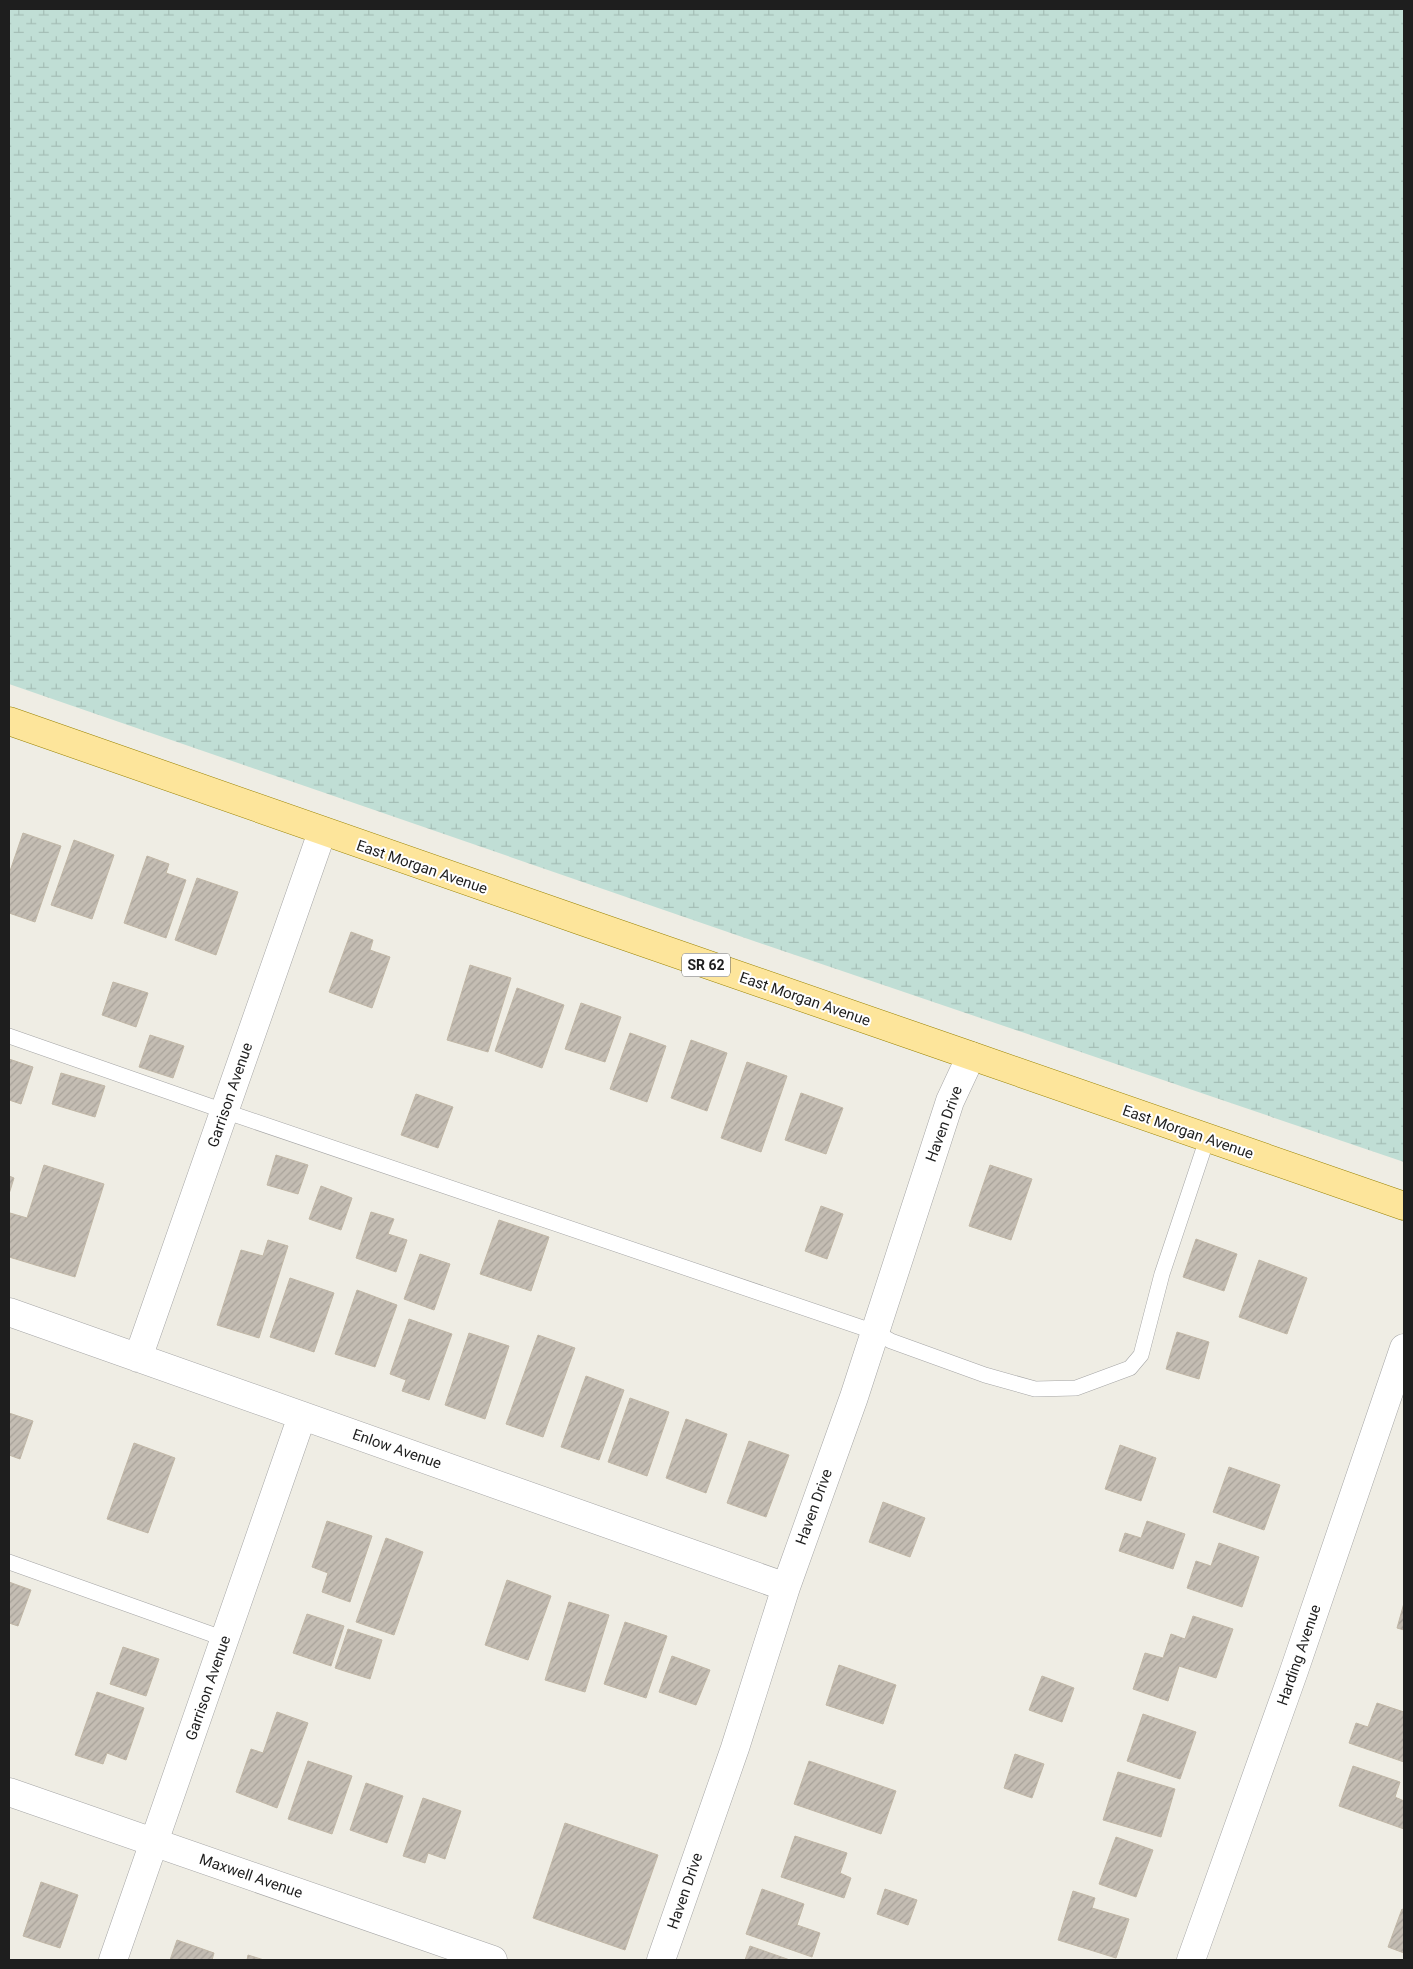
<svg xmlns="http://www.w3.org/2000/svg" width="1413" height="1969" font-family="Roboto,sans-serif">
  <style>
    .wetland { fill: url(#wetland-marsh) }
    .building { fill: url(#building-hatch); stroke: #c1b7a6 }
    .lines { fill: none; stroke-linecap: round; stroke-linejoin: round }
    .lane-casing { stroke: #a5a5a5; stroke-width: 16 }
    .street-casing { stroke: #a5a5a5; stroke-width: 29 }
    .primary-casing { stroke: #988200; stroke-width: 29 }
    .lane { stroke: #fff; stroke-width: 15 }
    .street { stroke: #fff; stroke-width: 28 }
    .primary { stroke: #fde59b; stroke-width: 28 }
    .labels { text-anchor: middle; stroke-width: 4; stroke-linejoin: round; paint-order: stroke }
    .shield { fill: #fff; stroke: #626262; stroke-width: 1 }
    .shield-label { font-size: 14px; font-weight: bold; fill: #1e1e1e }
    .street-label { font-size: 15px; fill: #1e1e1e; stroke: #fff }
  </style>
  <defs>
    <pattern id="wetland-marsh" width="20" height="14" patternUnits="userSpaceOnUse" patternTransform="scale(1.25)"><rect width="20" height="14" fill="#c0ded5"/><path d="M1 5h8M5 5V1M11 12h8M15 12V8" fill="none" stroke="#a5beb6"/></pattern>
    <pattern id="building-hatch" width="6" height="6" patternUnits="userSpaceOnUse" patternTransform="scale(1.25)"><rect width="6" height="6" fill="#c4bdb3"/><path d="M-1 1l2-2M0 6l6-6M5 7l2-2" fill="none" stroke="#a8a29a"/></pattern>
  </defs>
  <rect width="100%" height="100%" fill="#efede4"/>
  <path class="wetland" d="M9 9H1404V1162L751 940 9 684Z"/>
  <path class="building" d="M23 833 61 846 35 922 9 913V871H10Z
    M74 840 114 855 92 919 51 905Z
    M147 856 169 864 166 873 186 880 166 938 124 923Z
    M197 878 238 892 216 955 175 940Z
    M351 932 373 940 370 950 390 957 372 1008 329 992Z
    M470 965 511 978 488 1052 447 1040Z
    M113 982 148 993 136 1027 102 1015Z
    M517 988 564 1005 542 1068 495 1051Z
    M581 1003 621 1017 605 1062 565 1049Z
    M630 1033 666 1046 647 1102 610 1089Z
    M150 1035 184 1046 173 1078 139 1067Z
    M691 1040 727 1053 707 1111 671 1098Z
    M9 1059 33 1067 21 1104 9 1100Z
    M747 1062 787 1076 761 1152 721 1138Z
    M61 1073 105 1086 95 1117 52 1104Z
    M801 1093 843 1108 826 1154 785 1140Z
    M416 1094 453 1107 438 1148 401 1135Z
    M276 1155 308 1165 298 1194 267 1185Z
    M44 1165 104 1184 75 1277 9 1257 10 1213 27 1218Z
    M990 1165 1032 1179 1011 1240 969 1226Z
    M9 1176 14 1178 9 1194Z
    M321 1186 352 1198 341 1230 309 1219Z
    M821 1206 843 1214 827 1259 805 1251Z
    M371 1212 394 1219 388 1234 407 1240 396 1272 356 1258Z
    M499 1220 549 1237 531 1291 480 1274Z
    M1196 1239 1237 1254 1224 1291 1183 1277Z
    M268 1240 288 1246 259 1338 217 1325 241 1250 263 1256Z
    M420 1254 450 1264 434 1310 404 1299Z
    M1259 1260 1307 1278 1287 1334 1239 1317Z
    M290 1278 334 1293 314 1352 270 1337Z
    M357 1290 397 1305 375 1367 335 1354Z
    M409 1319 452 1334 429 1400 402 1391 406 1380 390 1374Z
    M1177 1332 1209 1342 1199 1379 1166 1369Z
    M469 1333 509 1346 485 1419 445 1405Z
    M538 1335 575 1348 543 1437 506 1424Z
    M586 1376 624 1390 599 1460 561 1447Z
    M630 1398 669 1412 647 1476 608 1462Z
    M9 1413 33 1421 20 1459 9 1455Z
    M686 1419 727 1434 706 1493 666 1478Z
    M749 1441 789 1455 766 1517 727 1503Z
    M134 1443 175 1458 148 1533 107 1519Z
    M1120 1445 1156 1458 1141 1501 1105 1489Z
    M1229 1467 1280 1485 1264 1530 1213 1512Z
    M883 1502 925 1518 910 1557 869 1542Z
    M327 1521 372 1536 350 1602 322 1592 328 1573 312 1567Z
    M1147 1521 1185 1534 1173 1569 1119 1551 1125 1533 1141 1538Z
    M386 1538 423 1552 394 1635 356 1622Z
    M1219 1543 1259 1557 1242 1607 1187 1588 1196 1561 1211 1566Z
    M507 1580 551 1596 528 1660 485 1645Z
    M9 1582 31 1590 18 1626 9 1623Z
    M569 1602 609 1615 585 1692 545 1680Z
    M1404 1603V1630L1397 1628Z
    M307 1614 344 1626 331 1666 293 1653Z
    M1193 1616 1233 1629 1216 1678 1179 1666 1168 1701 1133 1689 1145 1653 1163 1658 1171 1634 1185 1639Z
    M625 1622 667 1636 646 1698 604 1684Z
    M348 1629 382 1640 370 1679 335 1668Z
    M123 1647 159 1659 146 1696 110 1684Z
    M672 1656 710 1670 696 1705 659 1692Z
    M839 1665 896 1685 883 1724 826 1705Z
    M1042 1676 1074 1688 1062 1722 1029 1710Z
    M97 1692 144 1708 126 1760 107 1753 103 1764 75 1755Z
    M1377 1703 1404 1712V1762L1349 1743 1356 1723 1368 1727Z
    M277 1712 308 1723 277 1808 236 1792 251 1749 263 1753Z
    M1143 1714 1196 1732 1180 1779 1127 1761Z
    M1015 1754 1044 1764 1032 1798 1004 1788Z
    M308 1761 352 1776 332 1834 288 1819Z
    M809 1761 896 1791 881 1834 794 1804Z
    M1353 1766 1400 1782 1395 1797 1404 1801V1829L1339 1806Z
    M1118 1772 1175 1789 1161 1837 1103 1820Z
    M366 1783 403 1796 387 1843 350 1830Z
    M423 1798 461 1811 445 1859 428 1853 425 1863 403 1856Z
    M565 1823 658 1855 625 1950 533 1918Z
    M795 1836 847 1853 840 1873 851 1878 844 1898 781 1877Z
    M1116 1837 1153 1850 1136 1897 1099 1884Z
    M41 1882 78 1895 60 1948 23 1936Z
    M762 1889 804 1904 797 1925 820 1933 812 1957 746 1934Z
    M885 1889 917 1900 908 1925 877 1914Z
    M1073 1891 1095 1898 1092 1908 1129 1919 1116 1958 1058 1940Z
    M1402 1909 1404 1910V1953L1388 1947Z
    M177 1940 214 1953 212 1960H170Z
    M750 1946 790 1960H745Z
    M248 1955 264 1960H247Z"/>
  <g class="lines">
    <g class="lane-casing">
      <path id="lane" d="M9 1036 224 1111 875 1332 891 1341 985 1375 1035 1389 1076 1388 1130 1368 1141 1355 1162 1274 1207 1139
        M9 1562 225 1639"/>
    </g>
    <g class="street-casing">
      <path id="street" d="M9 1312 786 1587
        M138 1358 322 832
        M9 1792 493 1960
        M113 1960 302 1416
        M661 1960 735 1748 786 1587 854 1397 950 1101 971 1056
        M1191 1960 1294 1671 1404 1348"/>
    </g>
    <g class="primary-casing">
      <path id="primary" d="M9 721C328 834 649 944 969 1055 1114 1106 1259 1157 1404 1206"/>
    </g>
    <use href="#lane" class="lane"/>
    <use href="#street" class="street"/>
    <use href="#primary" class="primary"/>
  </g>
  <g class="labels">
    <rect class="shield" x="682" y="953.5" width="48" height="23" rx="4"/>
    <g class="shield-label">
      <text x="706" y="970">SR 62</text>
    </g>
    <g class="street-label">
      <text transform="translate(422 867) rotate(19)" y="5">East Morgan Avenue</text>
      <text transform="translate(805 999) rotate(19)" y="5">East Morgan Avenue</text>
      <text transform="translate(230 1095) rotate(-71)" y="5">Garrison Avenue</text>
      <text transform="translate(944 1124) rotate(-70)" y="5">Haven Drive</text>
      <text transform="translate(1188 1132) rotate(19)" y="5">East Morgan Avenue</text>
      <text transform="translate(397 1449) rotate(19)" y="5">Enlow Avenue</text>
      <text transform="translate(814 1507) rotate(-70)" y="5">Haven Drive</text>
      <text transform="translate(1299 1655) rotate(-71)" y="5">Harding Avenue</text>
      <text transform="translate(208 1688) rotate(-71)" y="5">Garrison Avenue</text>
      <text transform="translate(251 1876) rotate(19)" y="5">Maxwell Avenue</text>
      <text transform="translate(685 1891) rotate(-71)" y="5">Haven Drive</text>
    </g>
  </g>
  <rect width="1413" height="1969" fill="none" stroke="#1e1e1e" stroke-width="20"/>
</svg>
